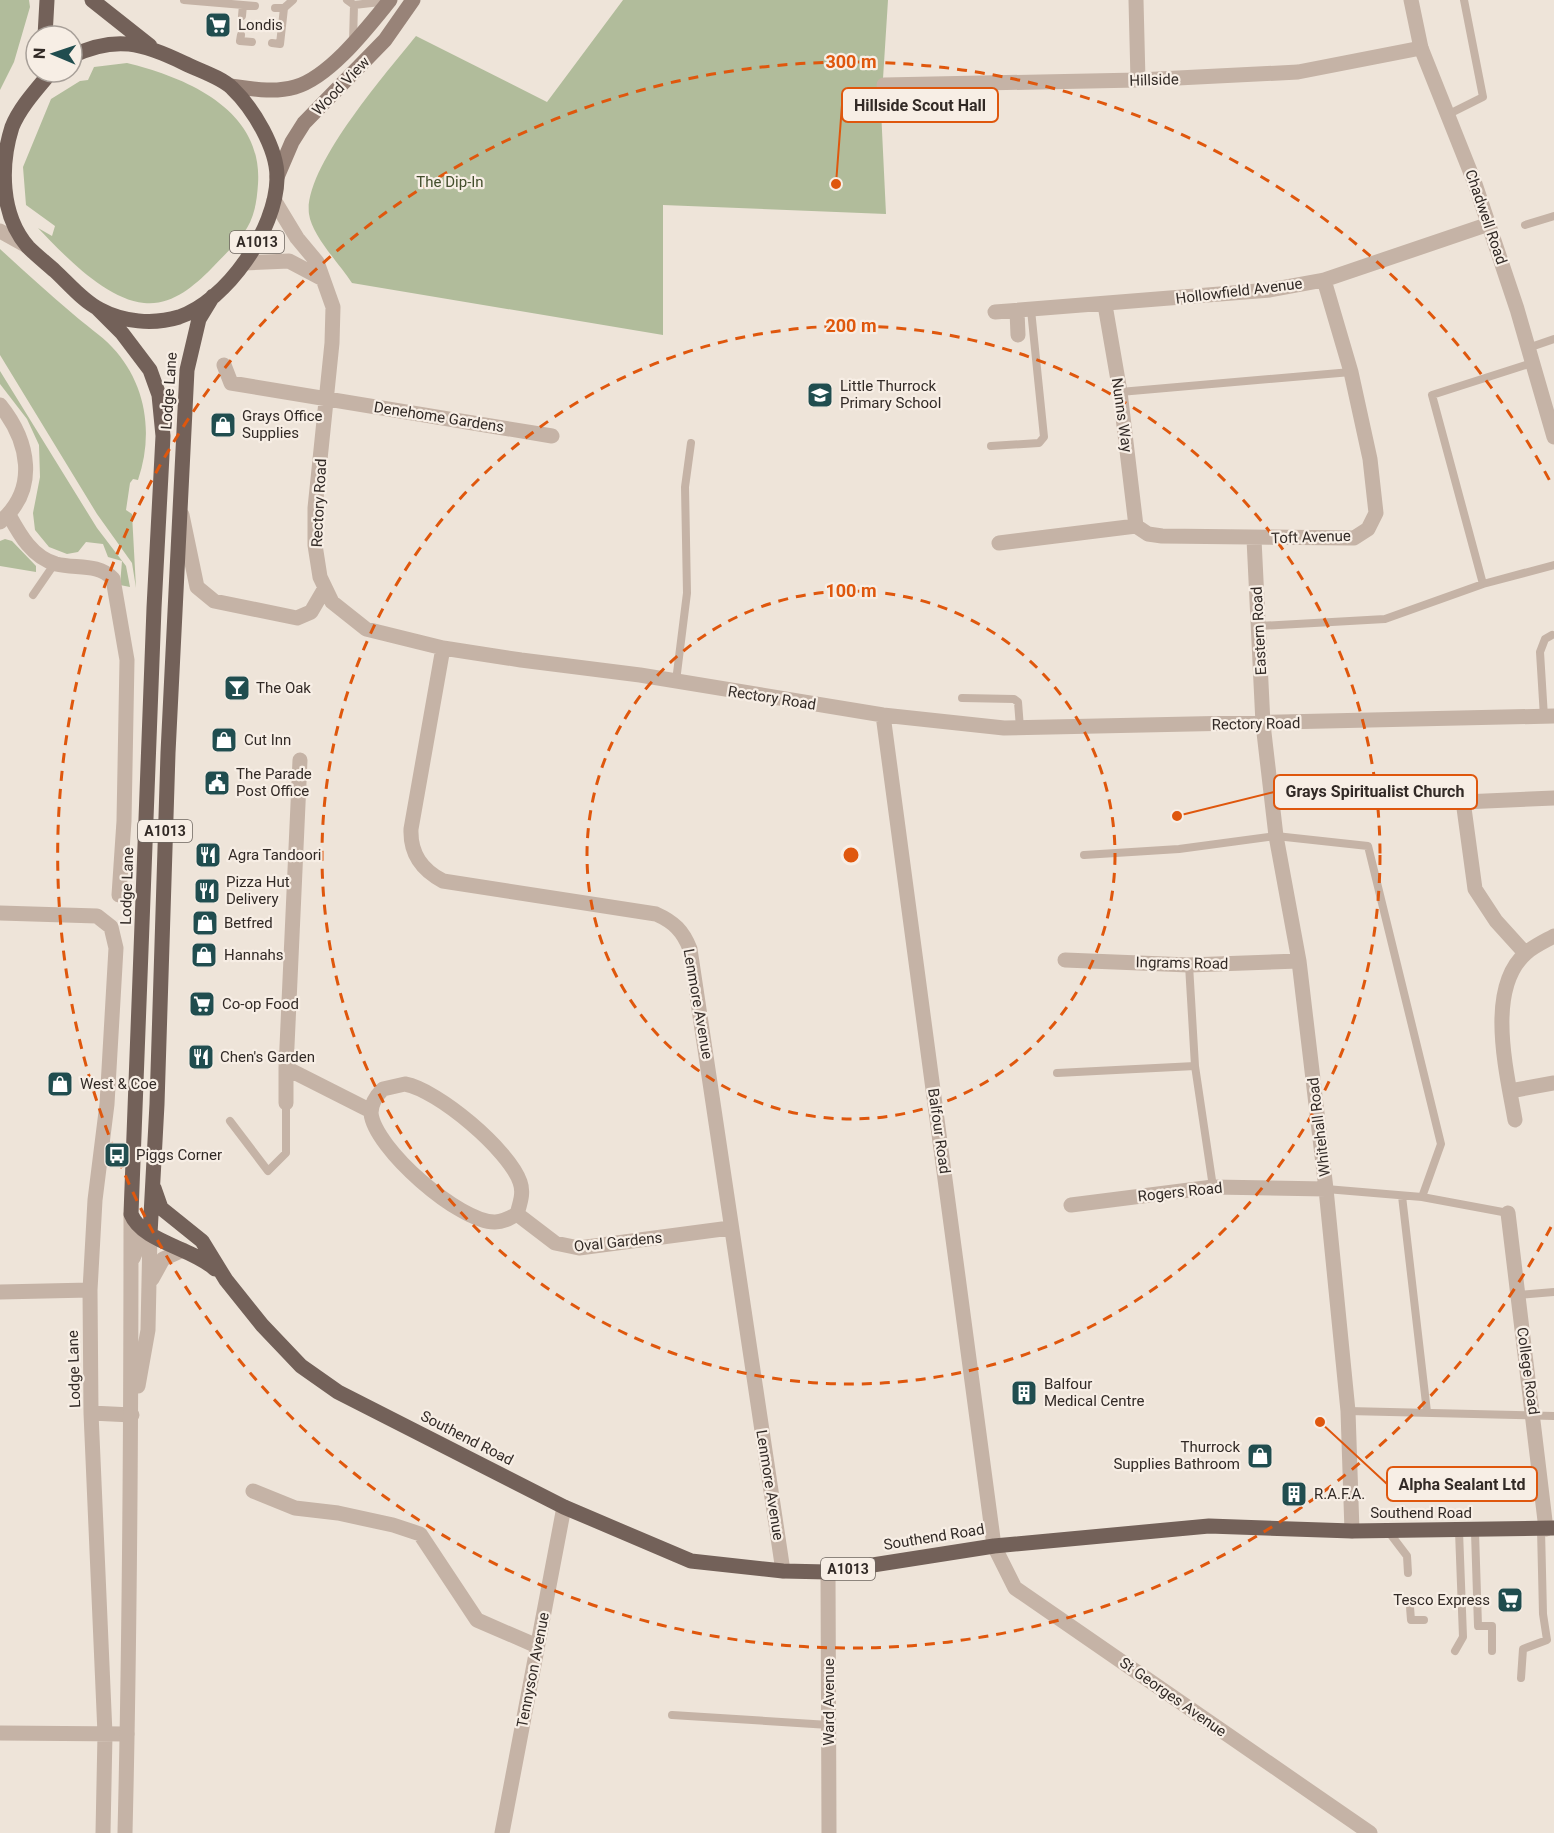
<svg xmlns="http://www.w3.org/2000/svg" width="1554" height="1833" font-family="Roboto,sans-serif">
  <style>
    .green { fill: #b1bc9b }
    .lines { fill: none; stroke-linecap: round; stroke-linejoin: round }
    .service { stroke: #c5b3a6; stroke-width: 8 }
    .minor { stroke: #c5b3a6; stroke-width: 15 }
    .tertiary { stroke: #c5b3a6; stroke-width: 15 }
    .secondary { stroke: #988378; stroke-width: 15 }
    .primary { stroke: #736159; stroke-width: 15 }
    .ring { fill: none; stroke: #df570d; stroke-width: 3; stroke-dasharray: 10 8 }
    .labels { text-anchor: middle; stroke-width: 4.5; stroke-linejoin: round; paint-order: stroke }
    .shield { fill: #f7eee5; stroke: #6d655f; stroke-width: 1.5 }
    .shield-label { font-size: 14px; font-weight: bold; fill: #322a26 }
    .poi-label { font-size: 15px; fill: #322a26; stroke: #f7eee5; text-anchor: start }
    .street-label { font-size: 15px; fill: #322a26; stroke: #f7eee5 }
    .park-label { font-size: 15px; fill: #434e2c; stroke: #f7eee5 }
    .centre { fill: #df570d; stroke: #f7eee5; stroke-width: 3 }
    .ring-label { font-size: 18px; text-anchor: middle; font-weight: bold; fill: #df570d; stroke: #f7eee5; stroke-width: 4.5; stroke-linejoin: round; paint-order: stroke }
    .leader { fill: none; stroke: #df570d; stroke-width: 2 }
    .callout-dot { fill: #df570d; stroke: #f7eee5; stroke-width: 2 }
    .callout { fill: #f7eee5; stroke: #df570d; stroke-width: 2 }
    .callout-label { font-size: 16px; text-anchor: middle; font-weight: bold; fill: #322a26 }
  </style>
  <rect width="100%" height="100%" fill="#eee4d9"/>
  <path class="green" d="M0 0H29L30 7 14 62 0 90Z
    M623 0H888L881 110 886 214 663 205V335L352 283C339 263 312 236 309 214 303 168 388 71 416 36L547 102Z
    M127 63C188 78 263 110 258 184 257 199 255 215 247 228 237 244 223 256 211 269 193 287 171 306 144 303 105 299 64 255 38 228L52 236 55 226 26 205 23 167 51 99 80 81 88 80 94 67Z
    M0 249C24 271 48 293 73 314 85 325 101 335 112 347 146 383 154 433 138 480L133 479 130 483 126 510 132 514 136 588 132 563 97 514 0 355Z
    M0 371 97 528 126 566 130 587 120 585 122 561 108 557 103 544 86 542 78 552 67 554 49 547 35 530 33 513 40 477 39 445 27 419 0 384Z
    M5 539 12 541 36 566V572L0 566V541Z"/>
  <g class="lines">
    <path class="service" d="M184 0 255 6
      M347 0 354 5 389 1
      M275 8H284L293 0
      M242 16 243 5
      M241 35 240 41 252 42
      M353 42 354 5
      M272 43 280 44 284 8
      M1449 114 1483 97 1464 0
      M1525 225 1554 216
      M1528 348 1554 339
      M1120 392 1351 372
      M991 446 1039 443 1044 437 1031 310
      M1483 584 1432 395 1532 363
      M33 595 55 563
      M1259 626 1385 619 1483 584 1554 565
      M676 681 687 593 685 487 691 443
      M962 698 1014 699 1018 702 1020 728
      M1544 717 1540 652 1545 639 1552 635
      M1084 855 1179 849 1276 836 1368 846 1441 1144 1422 1197
      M1189 965 1195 1066 1213 1187
      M1057 1073 1195 1066
      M230 1121 268 1171 286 1153V1103
      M1326 1189 1422 1197 1508 1213
      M1402 1196 1427 1412
      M1518 1295 1554 1292
      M1348 1411 1554 1416
      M1388 1531 1407 1556 1408 1573
      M1475 1532 1478 1626H1492V1651
      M1410 1607 1411 1620H1424
      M1455 1651 1463 1637 1459 1531
      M1521 1678 1523 1649 1547 1640 1543 1614 1541 1529
      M672 1715 829 1725"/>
    <path class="minor" d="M1136 0 1138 80
      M884 85 1138 80 1298 72 1421 48
      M274 200 297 238 317 262 333 307 332 343 315 508V545L320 577 332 602 366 629 443 648 521 660 640 675 883 715 1004 728 1554 716
      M244 263 289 261 323 279
      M1105 305 1120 392 1136 526
      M1017 311 1018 335
      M995 312 1270 290 1324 280 1489 224
      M224 365 231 383 552 436
      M9 515C20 535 32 557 56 564 76 569 98 563 113 579L127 660 124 821 119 895
      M182 515 197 587 214 601 297 618 311 612 325 588
      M1254 539 1263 724 1276 836 1299 961 1326 1189 1348 1411 1352 1531
      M999 543 1136 526 1148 534 1162 536 1354 538 1368 529 1376 513 1370 459 1351 372 1324 280
      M443 648 411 829C410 854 422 870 443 881L656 914C674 922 683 931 690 949L783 1571
      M883 715 994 1546 1015 1588 1370 1833
      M1461 786 1475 889 1496 921 1525 953
      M1463 802 1554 798
      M0 913 97 916 111 927 116 948 107 1104 95 1200 90 1290 91 1413 105 1734 103 1833
      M1065 960 1189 965 1299 961
      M286 1068 300 760
      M405 1084C438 1090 509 1150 520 1182 524 1193 520 1203 517 1214 510 1218 504 1222 495 1222 460 1223 374 1148 371 1113 371 1104 377 1095 383 1089Z
      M1510 1091 1554 1083
      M286 1103V1068L371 1111
      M1515 1120C1507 1073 1485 989 1526 953 1534 946 1545 941 1554 936
      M1071 1205 1213 1187 1326 1189
      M1508 1213 1546 1529
      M517 1214 555 1243 579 1248 730 1228
      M0 1292 90 1290
      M91 1413 132 1415
      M253 1491 295 1508 338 1513 393 1525 420 1534 477 1620 537 1646
      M828 1572 829 1833
      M0 1733 127 1734
      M502 1833 564 1507"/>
    <path class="tertiary" d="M1411 0 1421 48 1474 181 1517 309 1554 437
      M0 231 27 246
      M0 405C29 441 39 489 0 522
      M133 1258 141 1239 150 1234 148 1330 138 1386
      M152 1279 163 1259 183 1250
      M125 1833C130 1627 131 1420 131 1214"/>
    <path class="secondary" d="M231 86C253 89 274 93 295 87 330 77 368 27 390 0
      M277 177 292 142 304 123 385 40 413 0"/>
    <path class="primary" d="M92 0 150 46
      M45 36 47 0
      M51 72C37 89 20 107 12 127 0 165 0 215 28 247 36 255 46 263 55 271 68 283 83 301 99 309 123 322 153 325 179 317 227 301 276 229 277 179 278 149 253 108 232 88 221 77 198 70 184 63 143 43 116 35 72 56
      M97 308 122 333 150 370 159 395 163 436 154 608 131 1214C142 1242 193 1248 215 1269
      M154 1188 161 1208 202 1241 226 1280 262 1325 301 1366 338 1392 564 1507 691 1561 783 1571 828 1572 994 1546 1209 1526 1352 1531 1554 1528
      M150 1234 157 1104 168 753 187 370 199 319 213 296"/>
  </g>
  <g class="ring">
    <circle cx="851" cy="855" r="264"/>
    <circle cx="851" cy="855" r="529"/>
    <path d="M1551 1227A793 793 0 1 1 1551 483"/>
  </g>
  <defs>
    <g id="supermarket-square" transform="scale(1.35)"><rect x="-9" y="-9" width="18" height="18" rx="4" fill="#204d4f" stroke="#f7eee5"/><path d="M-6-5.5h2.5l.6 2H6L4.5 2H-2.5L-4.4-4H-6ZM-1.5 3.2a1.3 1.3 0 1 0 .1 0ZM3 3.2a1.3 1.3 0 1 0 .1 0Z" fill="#fff"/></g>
    <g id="school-square" transform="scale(1.35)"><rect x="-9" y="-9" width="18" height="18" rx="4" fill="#204d4f" stroke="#f7eee5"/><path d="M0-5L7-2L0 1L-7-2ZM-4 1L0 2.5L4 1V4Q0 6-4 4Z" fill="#fff"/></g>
    <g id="shop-square" transform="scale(1.35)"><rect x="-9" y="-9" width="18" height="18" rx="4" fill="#204d4f" stroke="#f7eee5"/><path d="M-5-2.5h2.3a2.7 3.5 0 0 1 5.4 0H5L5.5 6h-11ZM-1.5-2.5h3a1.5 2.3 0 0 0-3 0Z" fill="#fff"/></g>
    <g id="bar-square" transform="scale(1.35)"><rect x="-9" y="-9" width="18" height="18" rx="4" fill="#204d4f" stroke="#f7eee5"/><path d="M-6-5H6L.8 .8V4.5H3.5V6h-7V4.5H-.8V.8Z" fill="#fff"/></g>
    <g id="civic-square" transform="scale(1.35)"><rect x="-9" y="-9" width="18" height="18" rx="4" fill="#204d4f" stroke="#f7eee5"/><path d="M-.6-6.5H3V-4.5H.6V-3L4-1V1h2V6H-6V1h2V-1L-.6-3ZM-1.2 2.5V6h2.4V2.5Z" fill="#fff"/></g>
    <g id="restaurant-square" transform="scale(1.35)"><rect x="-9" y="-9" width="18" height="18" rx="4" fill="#204d4f" stroke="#f7eee5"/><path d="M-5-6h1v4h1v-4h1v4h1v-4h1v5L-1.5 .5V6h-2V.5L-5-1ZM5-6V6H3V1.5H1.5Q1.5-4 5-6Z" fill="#fff"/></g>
    <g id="bus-square" transform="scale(1.35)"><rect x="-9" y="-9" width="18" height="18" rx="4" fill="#204d4f" stroke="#f7eee5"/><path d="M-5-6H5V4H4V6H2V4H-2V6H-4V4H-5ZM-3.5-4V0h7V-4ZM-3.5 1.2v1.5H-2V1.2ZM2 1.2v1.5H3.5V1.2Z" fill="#fff"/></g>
    <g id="building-square" transform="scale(1.35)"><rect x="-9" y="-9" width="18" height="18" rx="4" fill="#204d4f" stroke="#f7eee5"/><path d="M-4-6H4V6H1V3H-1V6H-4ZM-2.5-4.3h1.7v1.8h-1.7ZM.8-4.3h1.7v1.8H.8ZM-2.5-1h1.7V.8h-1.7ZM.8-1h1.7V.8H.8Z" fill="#fff"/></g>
  </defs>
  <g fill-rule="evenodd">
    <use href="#supermarket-square" x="218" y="25"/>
    <use href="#school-square" x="820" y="395"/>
    <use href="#shop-square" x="223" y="425"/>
    <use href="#bar-square" x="237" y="688"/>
    <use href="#shop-square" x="224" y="740"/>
    <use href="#civic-square" x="217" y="783"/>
    <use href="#restaurant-square" x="208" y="855"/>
    <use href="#restaurant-square" x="207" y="891"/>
    <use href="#shop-square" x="205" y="923"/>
    <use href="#shop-square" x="204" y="955"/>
    <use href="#supermarket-square" x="202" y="1004"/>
    <use href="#restaurant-square" x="201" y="1057"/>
    <use href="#shop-square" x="60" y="1084"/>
    <use href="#bus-square" x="117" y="1155"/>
    <use href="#building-square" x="1024" y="1393"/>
    <use href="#shop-square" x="1260" y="1456"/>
    <use href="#building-square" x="1294" y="1494"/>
    <use href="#supermarket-square" x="1510" y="1600"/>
  </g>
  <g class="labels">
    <g class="shield">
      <rect x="230" y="231" width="54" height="22" rx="4.5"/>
      <rect x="138" y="820" width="54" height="22" rx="4.5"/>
      <rect x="821" y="1558" width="54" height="22" rx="4.5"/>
    </g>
    <g class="shield-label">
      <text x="257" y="247">A1013</text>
      <text x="165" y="836">A1013</text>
      <text x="848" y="1574">A1013</text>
    </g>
    <g class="poi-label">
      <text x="238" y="30">Londis</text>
      <text x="840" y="391">Little Thurrock<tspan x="840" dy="17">Primary School</tspan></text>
      <text x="242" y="421">Grays Office<tspan x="242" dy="17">Supplies</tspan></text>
      <text x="256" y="693">The Oak</text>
      <text x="244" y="745">Cut Inn</text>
      <text x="236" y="779">The Parade<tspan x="236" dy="17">Post Office</tspan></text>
      <text x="228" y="860">Agra Tandoori</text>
      <text x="226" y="887">Pizza Hut<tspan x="226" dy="17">Delivery</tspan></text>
      <text x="224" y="928">Betfred</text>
      <text x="224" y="960">Hannahs</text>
      <text x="222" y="1009">Co-op Food</text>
      <text x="220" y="1062">Chen's Garden</text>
      <text x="80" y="1089">West &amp; Coe</text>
      <text x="136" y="1160">Piggs Corner</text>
      <text x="1044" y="1389">Balfour<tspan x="1044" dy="17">Medical Centre</tspan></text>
      <text x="1240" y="1452" text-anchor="end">Thurrock<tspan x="1240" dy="17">Supplies Bathroom</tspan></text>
      <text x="1314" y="1499">R.A.F.A.</text>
      <text x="1490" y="1605" text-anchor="end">Tesco Express</text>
    </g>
    <g class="street-label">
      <text transform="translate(1154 80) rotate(-2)" y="5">Hillside</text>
      <text transform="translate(341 86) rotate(-46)" y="5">Wood View</text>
      <text transform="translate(1486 217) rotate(71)" y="5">Chadwell Road</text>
      <text transform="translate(1239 291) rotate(-7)" y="5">Hollowfield Avenue</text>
      <text transform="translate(169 391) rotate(-86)" y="5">Lodge Lane</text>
      <text transform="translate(1122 415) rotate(82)" y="5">Nunns Way</text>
      <text transform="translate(439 417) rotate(9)" y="5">Denehome Gardens</text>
      <text transform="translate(319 503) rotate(-87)" y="5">Rectory Road</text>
      <text transform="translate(1311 537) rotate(-2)" y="5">Toft Avenue</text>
      <text transform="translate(1259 631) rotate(-93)" y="5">Eastern Road</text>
      <text transform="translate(772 698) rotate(9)" y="5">Rectory Road</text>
      <text transform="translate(1256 724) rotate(-1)" y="5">Rectory Road</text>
      <text transform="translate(127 886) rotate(-88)" y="5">Lodge Lane</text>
      <text transform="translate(1182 963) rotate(1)" y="5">Ingrams Road</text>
      <text transform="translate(698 1004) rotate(80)" y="5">Lenmore Avenue</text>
      <text transform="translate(1319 1127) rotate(-97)" y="5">Whitehall Road</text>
      <text transform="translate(939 1131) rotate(82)" y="5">Balfour Road</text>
      <text transform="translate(1180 1192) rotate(-6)" y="5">Rogers Road</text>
      <text transform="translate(618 1242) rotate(-6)" y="5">Oval Gardens</text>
      <text transform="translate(74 1369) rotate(-92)" y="5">Lodge Lane</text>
      <text transform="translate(1528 1371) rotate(82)" y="5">College Road</text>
      <text transform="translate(467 1438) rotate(27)" y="5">Southend Road</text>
      <text transform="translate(770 1485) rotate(81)" y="5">Lenmore Avenue</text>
      <text x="1421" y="1518">Southend Road</text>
      <text transform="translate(934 1537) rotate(-9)" y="5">Southend Road</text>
      <text transform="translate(533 1670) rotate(-79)" y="5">Tennyson Avenue</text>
      <text transform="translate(1173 1697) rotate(35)" y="5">St Georges Avenue</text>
      <text transform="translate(829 1702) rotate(-90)" y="5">Ward Avenue</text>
    </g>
    <g class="park-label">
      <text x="450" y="187">The Dip-In</text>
    </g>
  </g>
  <circle cx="851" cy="855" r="9" class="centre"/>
  <g class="ring-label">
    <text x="851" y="68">300 m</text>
    <text x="851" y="332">200 m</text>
    <text x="851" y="597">100 m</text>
  </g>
  <path class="leader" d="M836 184L842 105M1177 816L1274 792M1320 1422L1387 1484"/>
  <g class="callout-dot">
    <circle cx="836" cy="184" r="6"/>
    <circle cx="1177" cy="816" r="6"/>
    <circle cx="1320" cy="1422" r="6"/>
  </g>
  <g class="callout">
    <rect x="842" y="88" width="156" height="34" rx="6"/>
    <rect x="1274" y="775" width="203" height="34" rx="6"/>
    <rect x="1387" y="1467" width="150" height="34" rx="6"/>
  </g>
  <g class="callout-label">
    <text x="920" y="111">Hillside Scout Hall</text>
    <text x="1375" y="797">Grays Spiritualist Church</text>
    <text x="1462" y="1490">Alpha Sealant Ltd</text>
  </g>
  <g transform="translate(54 54) rotate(272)"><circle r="28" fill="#f7eee5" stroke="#a8a099" stroke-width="1.5"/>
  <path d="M0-4.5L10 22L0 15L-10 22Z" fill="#204d4f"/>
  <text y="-9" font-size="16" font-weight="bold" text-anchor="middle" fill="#322a26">N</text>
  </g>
</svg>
